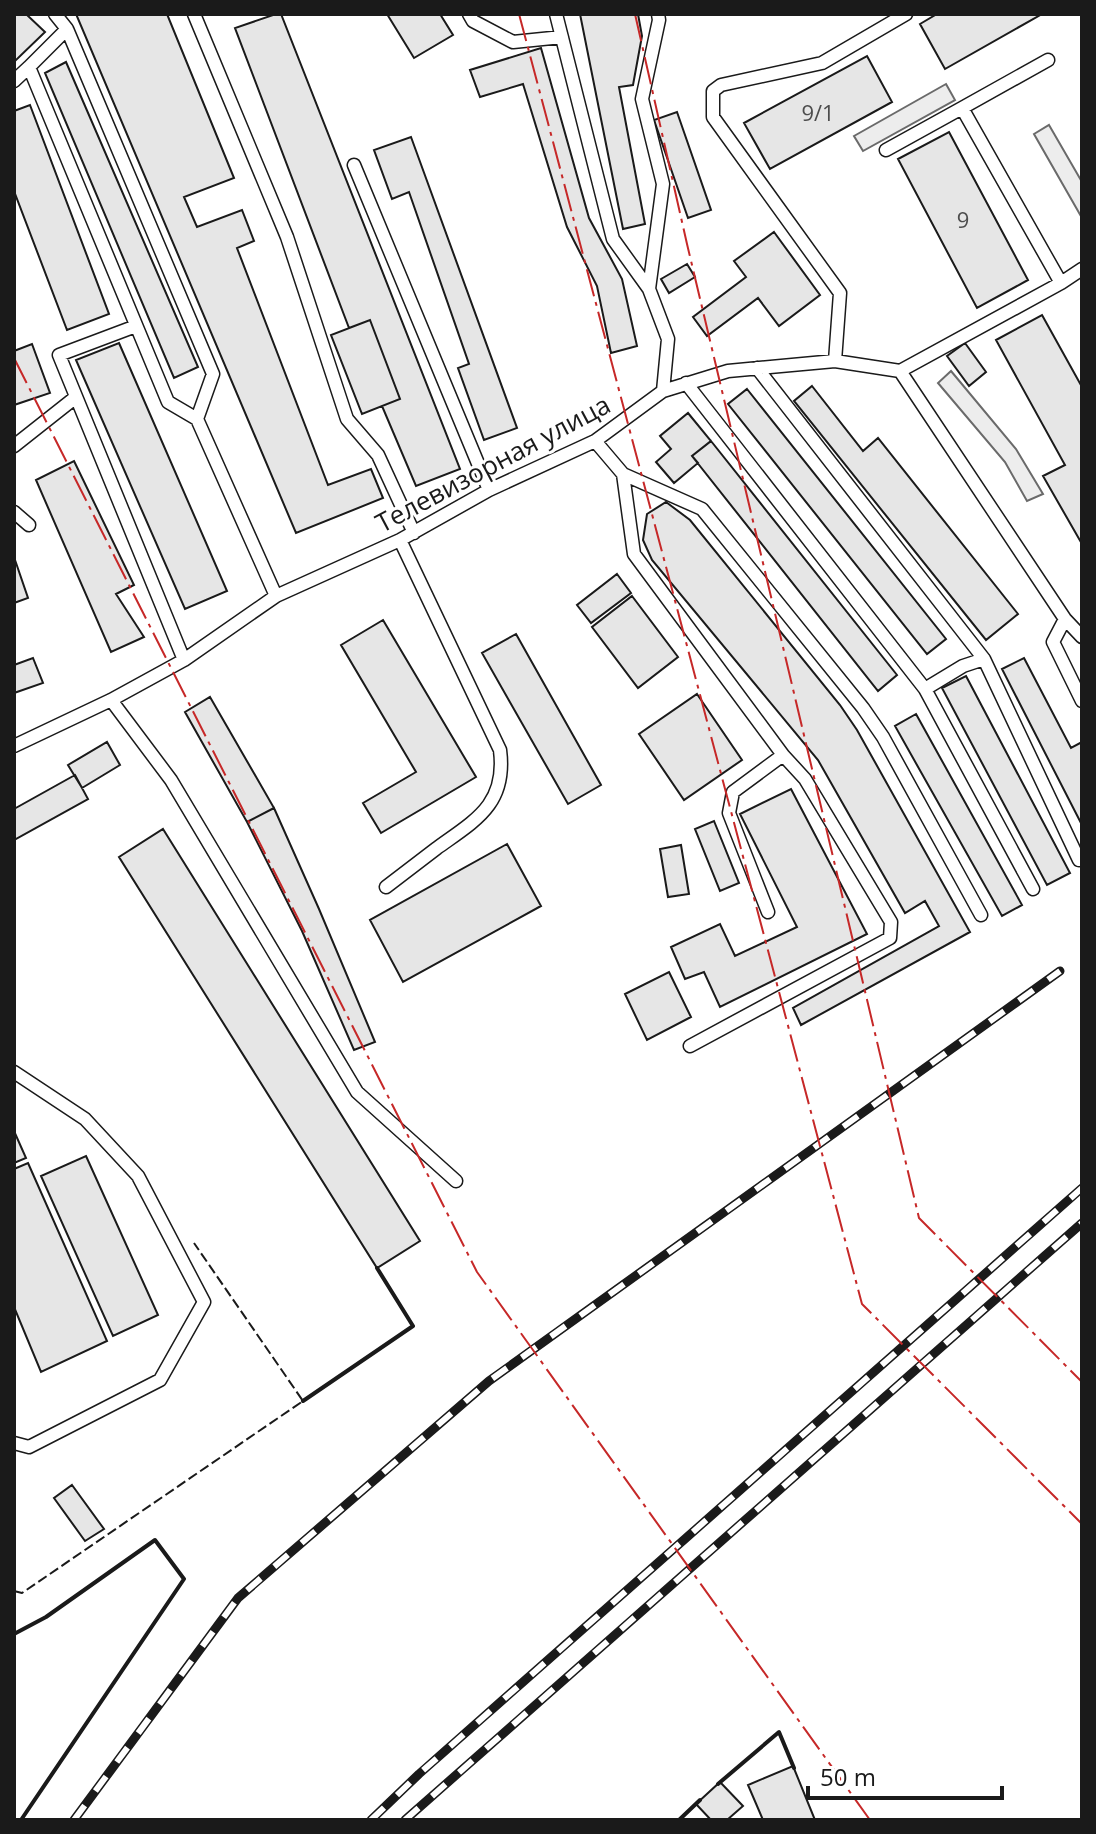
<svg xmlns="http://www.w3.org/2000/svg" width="1096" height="1834" font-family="'Open Sans',sans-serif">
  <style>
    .parking { fill: #ededed; stroke: #6a6a6a; stroke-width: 2 }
    .building { fill: #e6e6e6; stroke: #1a1a1a; stroke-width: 2 }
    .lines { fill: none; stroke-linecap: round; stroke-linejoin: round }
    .service-casing { stroke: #1a1a1a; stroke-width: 15 }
    .service { stroke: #fff; stroke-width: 12 }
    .rail-casing { stroke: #1a1a1a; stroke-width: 9 }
    .rail { stroke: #fff; stroke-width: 6; stroke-dasharray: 18; stroke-linecap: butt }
    .fence { stroke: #1a1a1a; stroke-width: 2; stroke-dasharray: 10 4; stroke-linecap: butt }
    .wall { stroke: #1a1a1a; stroke-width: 4 }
    .power { stroke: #c62828; stroke-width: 2; stroke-dasharray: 28 6 4 6; stroke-linecap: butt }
    .labels { text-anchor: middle; stroke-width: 6; stroke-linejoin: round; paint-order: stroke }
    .number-label { font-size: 22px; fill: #4d4d4d }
    .street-label { font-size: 26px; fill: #1a1a1a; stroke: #fff }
  </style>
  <rect width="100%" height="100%" fill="#fff"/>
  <path class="parking" d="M946 84 955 100 863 151 854 136Z
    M1049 125 1082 182V218L1034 134Z
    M951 371 1016 449 1043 494 1027 501 1005 462 938 383Z"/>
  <path class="building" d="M14 14H26L45 32 14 62Z
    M76 14H167L234 178 184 197 197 227 242 210 254 241 237 248 328 485 371 469 383 498 296 533Z
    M276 14H281L460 469 416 486 382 406 400 399 370 320 349 328 235 28Z
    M387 14H440L453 35 414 58Z
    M580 14H638L642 36 633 85 619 87 645 224 623 229Z
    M937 14H1042L945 69 920 24Z
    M541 48 589 218 622 279 637 346 611 353 597 286 567 227 523 84 480 97 470 70Z
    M867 56 892 102 770 169 744 123Z
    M66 62 198 367 174 378 45 73Z
    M30 105 109 314 67 330 14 191V111Z
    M677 112 711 210 688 218 654 120Z
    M949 132 1028 280 977 308 898 159Z
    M411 137 517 428 484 440 458 368 469 364 409 192 392 199 374 150Z
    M774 232 820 295 779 326 758 298 707 336 693 317 746 277 734 261Z
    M687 264 695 277 669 293 661 279Z
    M1042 315 1082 387V544L1043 476 1065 465 996 340Z
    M370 320 400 399 362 414 331 335Z
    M119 343 227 591 185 609 76 360Z
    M965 343 986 372 969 386 947 356Z
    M32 344 50 393 14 405V351Z
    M812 386 863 451 878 438 1018 614 986 640 794 401Z
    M747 389 946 639 927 654 728 404Z
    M688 413 711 441 692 456 698 463 674 483 656 462 671 449 660 436Z
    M711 441 897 675 878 691 692 456Z
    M74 461 134 585 116 594 144 637 111 652 36 480Z
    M666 502 690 520 840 705 857 730 970 932 801 1025 793 1008 939 926 925 901 905 913 818 760 652 560 643 540 647 514Z
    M14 557 28 598 14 603Z
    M617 574 631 593 591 623 577 605Z
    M632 596 678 657 638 688 592 627Z
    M383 620 476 777 381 833 363 803 416 772 341 645Z
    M516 634 601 785 568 804 482 653Z
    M33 658 43 683 14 693V665Z
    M1024 658 1071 748 1082 742V825L1002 669Z
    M966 676 1070 873 1047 885 942 688Z
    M697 694 742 760 684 800 639 734Z
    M210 697 274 808 247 822 185 712Z
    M916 714 1022 905 1002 916 895 726Z
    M107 742 120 765 82 788 68 765Z
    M75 775 88 799 14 840V809Z
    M791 789 867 934 720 1007 704 972 685 979 671 947 720 924 735 956 797 927 740 814Z
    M274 808 319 909 375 1042 354 1050 302 931 247 822Z
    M714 821 739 883 720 891 695 829Z
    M163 829 420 1241 377 1268 119 857Z
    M507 844 541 906 403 982 370 920Z
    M681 845 689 894 668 897 660 849Z
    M669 972 691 1017 647 1040 625 994Z
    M14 1131 26 1158 14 1163Z
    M86 1156 158 1315 113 1336 41 1176Z
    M28 1163 107 1341 41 1372 14 1307V1169Z
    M72 1485 104 1529 85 1541 54 1498Z
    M793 1766 815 1820H763L748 1785Z
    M720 1782 743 1806 727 1820H711L696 1804Z"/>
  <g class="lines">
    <g class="service-casing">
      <path id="service" d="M55 14 67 29 29 67 168 402 197 419
        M194 14 287 237 347 419 378 455 414 533
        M469 14 473 21 513 42 562 37
        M556 14 613 239 649 289 668 339 663 391
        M67 29 213 374 197 419 276 596
        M1048 60 962 108 1061 283
        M14 81 29 67
        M886 150 962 108
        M354 165 489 490
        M649 289 663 184 642 99 659 20 658 14
        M136 326 59 355 184 660
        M835 361 840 293 713 117V91L721 85 822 63 906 14
        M757 368 984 659 1079 860
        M900 371 1061 283 1082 269
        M686 383 925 689 1033 889
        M595 441 623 474 702 509 863 708 883 737 981 915
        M14 446 76 397
        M623 474 634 554 783 755 805 779 891 922 890 938 690 1046
        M14 512 29 525
        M1065 619 1053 642 1082 701
        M925 689 963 666 984 659
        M111 700 171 780 357 1092 456 1181
        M14 746 111 700 184 660 276 596 400 540 489 490 595 441 663 391 728 371 835 361 900 371 1065 619 1082 637
        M386 887C403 874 420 861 437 848 476 820 507 804 500 750L400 540
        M768 912 729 813 733 792 783 755
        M14 1072 85 1119 138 1176 204 1302 160 1380 29 1447 14 1443"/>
    </g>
    <use href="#service" class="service"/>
    <g class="rail-casing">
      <path id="rail" d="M74 1820 238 1598 489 1381 1060 971
        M371 1820 419 1774 1082 1188
        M405 1820 1082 1223"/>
    </g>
    <use href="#rail" class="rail"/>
    <path class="fence" d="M14 1591 22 1593 303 1401 194 1243"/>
    <path class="wall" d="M303 1401 413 1326 377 1268
      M14 1634 46 1617 155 1540 184 1579 21 1820
      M718 1784 779 1732 794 1768
      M679 1820 700 1800"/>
    <path class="power" d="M519 14 862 1304 1082 1524
      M635 14 687 244 919 1218 1082 1382
      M14 358 477 1272 870 1820"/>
  </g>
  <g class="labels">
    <g class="number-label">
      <text x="818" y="121">9/1</text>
      <text x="963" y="228">9</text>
    </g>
    <g class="street-label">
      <text transform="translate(493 464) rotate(-28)" y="9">Телевизорная улица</text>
    </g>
  </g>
  <rect width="1096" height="1834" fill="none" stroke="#1a1a1a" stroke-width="32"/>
  <path d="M808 1786v12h194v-12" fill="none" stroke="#1a1a1a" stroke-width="4"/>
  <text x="820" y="1786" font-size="24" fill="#1a1a1a" stroke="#ffffff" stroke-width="6" paint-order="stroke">50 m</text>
</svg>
